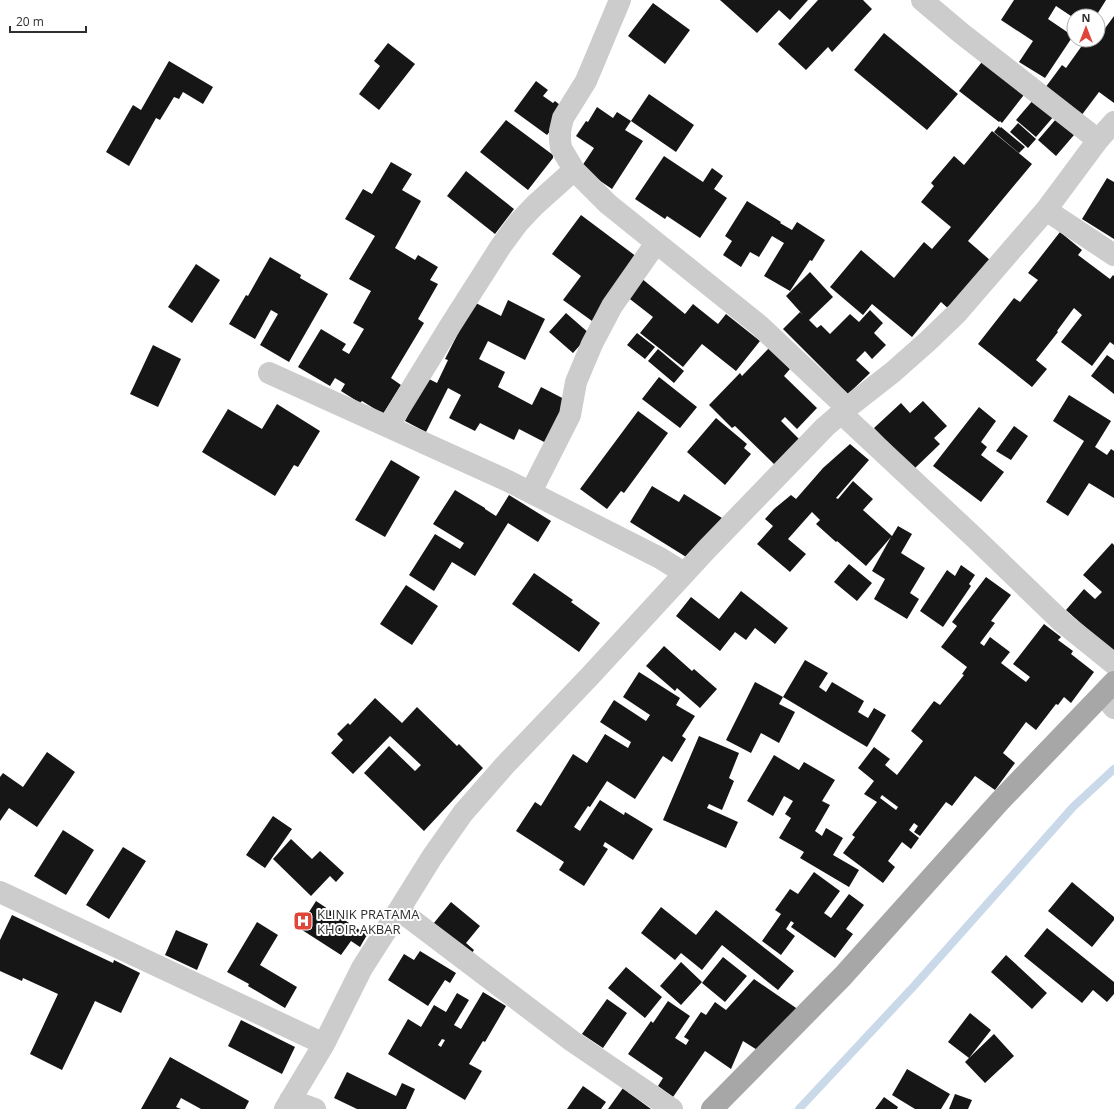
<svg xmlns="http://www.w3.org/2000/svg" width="1114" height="1109" font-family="'Open Sans',sans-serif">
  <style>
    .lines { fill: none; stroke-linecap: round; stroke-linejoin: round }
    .stream { stroke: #cad9ea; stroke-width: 8 }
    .building { fill: #161616; fill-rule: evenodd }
    .minor { stroke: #ccc; stroke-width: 22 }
    .major { stroke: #a7a7a7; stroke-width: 22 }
    .labels { text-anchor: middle; stroke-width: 4; stroke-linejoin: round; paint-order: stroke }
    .poi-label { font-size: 13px; fill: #2f2f2f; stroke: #fff; text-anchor: start }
  </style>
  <rect width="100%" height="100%" fill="#fff"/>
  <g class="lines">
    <path class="stream" d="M799 1109 914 986 1073 807 1114 769"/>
  </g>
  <path class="building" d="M720 0H808L790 20 779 10 757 33Z
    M818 0H863L872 9 832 52 828 47 806 70 778 44Z
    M1014 0H1106L1096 16H1074V18L1056 6 1048 19 1073 36 1045 78 1019 62 1033 41 1001 20Z
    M653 3 690 30 665 64 628 36Z
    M1114 16V103L1099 92 1081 116 1045 88 1062 65 1066 68 1086 40H1088L1094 44 1097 40H1098V38Z
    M884 33 958 94 927 130 854 70Z
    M388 43 415 64 379 110 359 94 380 66 374 61Z
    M985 58 1027 91 1002 123 1000 121 999 122 959 91Z
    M169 61 213 87 203 104 183 92 179 99 174 97 160 120 156 118 129 166 106 152 133 105 141 110Z
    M536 81 548 90 543 96 553 103 555 101 566 110 547 135 514 111Z
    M649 94 694 125 676 152 631 121Z
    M1034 99 1054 116 1036 137 1016 120Z
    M597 107 613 118 617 112 631 121 625 130 643 141 612 189 590 174 582 166 594 148 576 136 586 121 588 122Z
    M1056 119 1074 135 1056 156 1038 140Z
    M506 120 553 155V158L528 190 480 152Z
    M1018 123 1036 139 1028 148 1010 132Z
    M999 126 1000 128 1001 127 1025 147 1019 153 994 132Z
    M992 131 1032 164 968 241 991 261 951 311 941 302 912 337 872 304 863 315 830 287 861 250 894 278 924 242 932 249 951 227 921 202 934 186 931 183 954 156 964 165Z
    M664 156 703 182 712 168 723 176 714 189 727 198 700 238 667 216 665 219 635 199Z
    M391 162 412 174 402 190 421 201 395 248 415 260 418 255 438 267 430 280 438 284 418 319 424 323 391 378 401 385 383 414 362 401 360 403 341 391 345 384 335 378 330 386 298 367 321 329 346 344 342 350 349 354 364 329 353 323 371 291 349 279 375 236 345 219 363 189 372 194Z
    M466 171 514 209 495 234 447 196Z
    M1107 178 1114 182V239L1082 219Z
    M747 201 781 222 780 223 792 230 797 222 825 240 812 261 810 260 790 291 764 276 784 243 772 236 759 257 750 252 741 267 723 255 732 241 725 236Z
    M581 215 637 257 592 321 563 300 581 276 552 254Z
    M1060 232 1082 250 1078 255 1110 279 1113 275 1114 276V345L1110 342 1092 366 1061 342 1082 315 1074 308 1057 331 1058 332 1036 360 1047 369 1032 387 978 344 1014 298 1020 302 1038 280 1028 273Z
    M270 257 301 275 300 278 328 294 289 362 260 345 278 314 271 310 255 339 229 324 246 295 248 296Z
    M196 264 220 280 192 323 168 307Z
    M810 272 833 297 809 320 817 328 821 325 830 334 850 314 859 322 870 310 883 323 874 333 886 345 872 359 865 351 856 360 870 373 848 394 783 329 800 312 803 315 786 296Z
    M641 278 685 314 693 304 718 324 726 314 760 341 736 371 702 344 683 367 640 333 653 317 626 296Z
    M508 300 545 319 525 360 488 341 479 359 505 372 498 387 532 405 541 387 570 402 548 444 519 429 514 440 480 423 475 431 449 418 461 395 448 388 426 432 405 421 427 378 437 383 448 360 445 359 474 302 501 316Z
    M566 313 590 334 573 353 549 332Z
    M637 333 655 347 645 359 627 345Z
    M153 345 181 359 158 407 130 394Z
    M769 348 790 369 784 376 817 408 797 429 785 417 781 421 801 441 776 466 735 426 732 428 709 405 740 373 742 376Z
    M658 349 684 371 674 383 648 361Z
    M1107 355 1114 360V394L1091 376Z
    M659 377 697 407 680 428 642 399Z
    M1069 395 1111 421 1095 447 1107 455 1111 449 1114 451V498L1089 483 1068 516 1046 502 1084 441 1053 421Z
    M923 401 947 426 934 438 940 444 914 469 874 428 901 403 910 413Z
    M277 404 320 431 298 467 294 465 275 496 202 452 228 409 262 429Z
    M979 407 996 421 981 442 987 447 981 455 1004 472 981 502 933 466Z
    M638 411 668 433 624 493 621 491 607 509 580 489Z
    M716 418 747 444 744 448 751 454 725 485 687 452Z
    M1014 426 1028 436 1011 460 996 451Z
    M850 444 869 460 836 498 838 499 853 481 873 499 863 510 892 536 898 526 912 534 901 553 925 568 910 593 919 599 907 619 874 599 885 579 872 571 891 537 866 566 837 541 836 542 816 524 820 520 812 512 788 539 806 554 790 572 757 544 773 526 765 519 774 509 791 495 796 499 823 468Z
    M391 460 420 477 385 537 355 520Z
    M652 486 679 502 684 494 722 518 691 560 630 522Z
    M455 490 485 508V509L496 516 509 495 551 521 538 542 508 523 475 576 452 562 434 591 409 575 435 534 460 549 464 543 433 524Z
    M1112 543 1114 545V653L1066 610 1084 589 1095 599 1102 592 1083 575Z
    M849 564 872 583 857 601 834 582Z
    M961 565 975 575 969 584 971 586 943 627 920 611 947 570 955 576Z
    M534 573 573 600 571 602 600 623 579 652 512 604Z
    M986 577 1011 595 991 621 995 623 980 643 984 646 990 637 1010 652 1001 663 1026 682 1030 677 1013 664 1044 624 1061 637 1058 640 1073 651 1071 654 1094 672 1071 703 1064 697 1058 705 1056 704 1036 730 1026 722 1003 753 1015 763 995 790 975 776 952 806 946 802 920 836 914 832 918 826 914 823 909 830 919 838 911 849 902 842 888 861 895 867 883 883 843 853 855 837 852 835 877 802 864 794 874 781 858 768 874 747 890 759 885 765 897 775 923 741 911 731 934 701 940 705 964 675 962 674 967 667 941 647 957 626 952 622ZM882 795 898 807 896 810 880 798Z
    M406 585 438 606 412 645 380 624Z
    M741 591 788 628 775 644 755 628 746 640 735 632 720 651 676 616 691 597 719 619Z
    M664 646 692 671 694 669 717 689 700 708 677 688 675 691 646 666Z
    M805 660 828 673 819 687 826 692 832 682 864 701 858 712 868 718 874 708 886 715 867 747 783 697Z
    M639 672 680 698 676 705 695 716 682 736 686 739 672 762 663 756 635 799 607 781 590 807 588 806 574 827 580 831 600 800 624 815 625 812 653 829 633 860 605 842 603 846 608 849 584 886 559 870 564 862 516 831 535 802 541 806 573 754 587 763 605 734 628 748 631 742 600 722 614 700 646 721 650 715 623 697Z
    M755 682 783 697 779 704 795 712 779 743 761 733 751 753 726 740Z
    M375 698 402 723 417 707 457 746 459 744 483 768 424 831 364 773 389 746 415 771 421 765 390 736 353 774 331 753 343 740 337 734 348 723 350 725Z
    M699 736 739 753 729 778 734 781 722 810 709 804 707 808 738 822 726 848 663 820Z
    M47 752 75 772 37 827 9 808 0 821V777L3 773 23 787Z
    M774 755 799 770 804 762 835 780 822 801 830 805 815 831 822 836 826 828 843 838 833 855 859 870 849 887 800 858 804 852 779 838 791 818 785 814 793 801 784 796 773 816 747 801Z
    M273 816 292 829 265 868 246 855Z
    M63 830 94 850 66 895 34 876Z
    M291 839 312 859 320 851 344 873 336 882 330 876 311 896 273 859Z
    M123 847 146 861 109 919 86 905Z
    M814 872 840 891 824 913 831 918 849 894 864 905 846 929 853 934 835 958 791 927 794 923 791 921 786 929 795 936 781 955 762 941 781 914 775 910 790 889 798 894Z
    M1072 882 1114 917V920L1092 947 1048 911Z
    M316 901 367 935 360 947 351 941 341 955 299 928Z
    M451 902 480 926 466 943 474 950 467 960 429 929Z
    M661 907 696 935 716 910 794 971 778 990 722 945 702 970 681 953 675 960 641 933Z
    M12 915 113 963 114 960 140 973 121 1013 95 1001 62 1070 30 1054 58 994 23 978 22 981 0 971V940Z
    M257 922 278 935 260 965 297 987 285 1008 248 986 249 984 227 972Z
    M1047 928 1114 982V994L1107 1002 1093 990 1082 1003 1024 956Z
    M176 930 208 944 197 970 165 955Z
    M420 951 456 973 450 983 445 980 428 1006 388 980 404 954 414 960Z
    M1006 955 1047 993 1032 1009 991 972Z
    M723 957 747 976 725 1002 702 983Z
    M681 962 702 982 681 1005 660 986Z
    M626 967 662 997 645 1018 608 988Z
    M754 979 799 1010 762 1053 743 1041 731 1069 705 1051 673 1097 658 1086 663 1078 628 1054 651 1021 653 1023 668 1001 690 1016 675 1038 686 1045 689 1040 684 1037 701 1012 706 1015 715 1002 726 1010Z
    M483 992 506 1006 485 1042 483 1041 469 1064 482 1071 465 1100 388 1054 408 1019 421 1027 434 1005 446 1012 457 993 469 1000 454 1025 461 1029ZM442 1039 445 1040 441 1047 438 1045Z
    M607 999 627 1013 603 1048 582 1034Z
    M970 1013 991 1030 969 1058 994 1034 1014 1056 985 1083 965 1062 969 1058 948 1042Z
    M241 1020 295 1047 282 1074 228 1046Z
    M170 1057 249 1101 245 1109H201L181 1098 176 1107 181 1109H141Z
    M907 1069 950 1094 941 1109H915L892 1095Z
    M347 1072 396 1096 402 1083 415 1089 406 1109H357L334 1098Z
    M583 1086 606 1102 601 1109H567Z
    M623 1088 629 1093 651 1109H608Z
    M955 1094 972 1100 968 1109H949Z
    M884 1097 898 1107 897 1109H875Z"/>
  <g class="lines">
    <path class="minor" d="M620 0 586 81 563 118 560 131V140L561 148 574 170 608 204 760 326 847 408
      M922 0 961 33 1098 140
      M1046 210 1114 255
      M269 373 508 481 660 558 684 573
      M841 413 977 540 1062 622 1114 664
      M388 427 450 326 501 246 518 223 535 205 574 170
      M531 492 570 415 576 382 592 344 612 306 656 243
      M1103 694 1114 708
      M0 892 324 1044
      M399 910 572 1041 672 1109
      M290 1100 315 1109
      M285 1109 324 1044 362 968 399 910 432 857 463 813 505 765 590 676 707 549 825 427 847 408 893 372 928 341 957 313 1046 210 1098 140 1114 122"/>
    <path class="major" d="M712 1109 843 976 1000 801 1114 682"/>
  </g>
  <defs>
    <g id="hospital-square" transform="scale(1)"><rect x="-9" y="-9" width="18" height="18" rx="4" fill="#df4538" stroke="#fff"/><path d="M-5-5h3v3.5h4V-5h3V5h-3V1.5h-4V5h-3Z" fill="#fff"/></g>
  </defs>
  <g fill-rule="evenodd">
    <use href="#hospital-square" x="303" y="921"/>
  </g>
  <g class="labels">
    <g class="poi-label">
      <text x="317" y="919">KLINIK PRATAMA<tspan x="317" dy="15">KHOIR AKBAR</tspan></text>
    </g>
  </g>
  <g transform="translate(1086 28)"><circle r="19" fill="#ffffff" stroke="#acacac"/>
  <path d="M0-3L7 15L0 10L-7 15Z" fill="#df4538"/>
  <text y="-6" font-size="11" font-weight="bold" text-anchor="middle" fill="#2f2f2f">N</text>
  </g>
  <path d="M10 26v6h76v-6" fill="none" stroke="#2f2f2f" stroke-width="2"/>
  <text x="16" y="26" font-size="12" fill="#2f2f2f" stroke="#ffffff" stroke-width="3" paint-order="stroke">20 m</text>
</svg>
